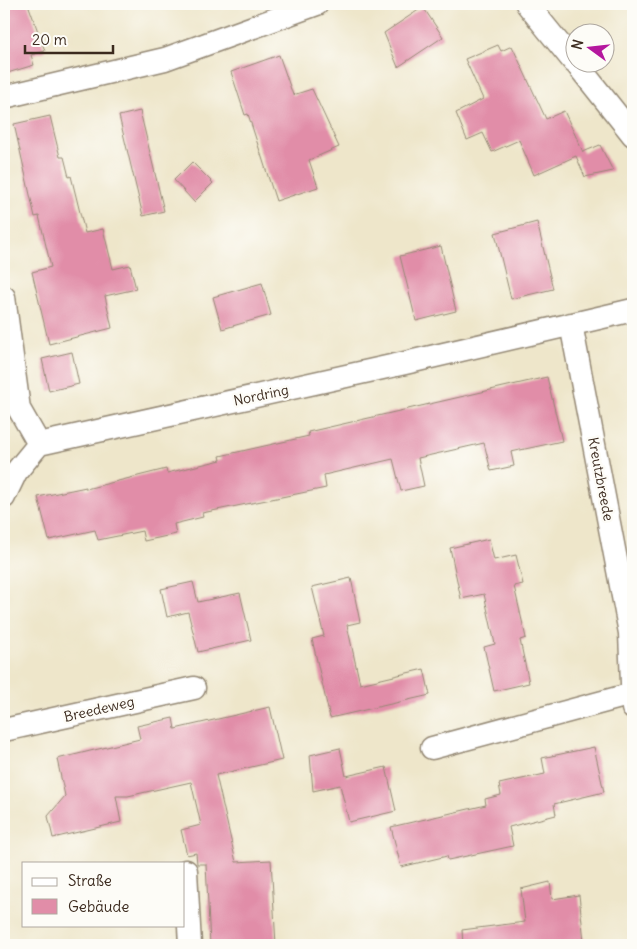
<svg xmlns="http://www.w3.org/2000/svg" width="637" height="949" font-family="Delius,sans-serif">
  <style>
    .building { fill: #e18da8 }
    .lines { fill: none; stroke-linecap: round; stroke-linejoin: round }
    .street-casing { stroke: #948874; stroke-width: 25 }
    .street { stroke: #fff; stroke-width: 22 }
    .labels { text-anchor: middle; stroke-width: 5; stroke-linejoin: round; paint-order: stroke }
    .street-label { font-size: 14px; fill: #3b2a1e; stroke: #fdfcf7 }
  </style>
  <rect width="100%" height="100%" fill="#fdfcf7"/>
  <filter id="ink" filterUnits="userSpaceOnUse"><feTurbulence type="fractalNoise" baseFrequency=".02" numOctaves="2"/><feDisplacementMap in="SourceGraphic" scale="10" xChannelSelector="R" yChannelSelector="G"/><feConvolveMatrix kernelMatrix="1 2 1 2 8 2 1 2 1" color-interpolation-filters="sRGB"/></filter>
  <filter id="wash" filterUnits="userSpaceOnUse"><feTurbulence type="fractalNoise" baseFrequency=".0096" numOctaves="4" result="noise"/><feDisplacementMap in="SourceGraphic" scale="20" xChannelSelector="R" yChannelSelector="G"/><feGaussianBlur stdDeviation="1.12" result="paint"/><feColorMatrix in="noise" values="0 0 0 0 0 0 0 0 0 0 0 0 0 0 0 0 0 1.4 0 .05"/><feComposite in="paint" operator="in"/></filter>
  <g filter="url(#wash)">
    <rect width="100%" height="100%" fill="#eee6ca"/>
    <g id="blocks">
      <path class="building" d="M4 4H28L45 51 31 55 34 65 4 74Z
        M423 7 443 37 398 67 384 33Z
        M498 45 501 51 512 46 546 119 564 111 583 152 600 145 613 171 585 177 576 156 534 175 519 140 492 152 483 133 467 140 456 113 483 99 465 59Z
        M279 55 293 95 312 89 339 147 309 160 318 187 276 201 248 114 245 115 231 72Z
        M140 111 164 211 143 216 119 116Z
        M50 116 60 157H64L69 177 71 176 85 233 103 229 113 269 130 265 136 289 105 296 112 328 49 344 32 272 51 267 39 216 35 217 14 124Z
        M192 162 213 183 194 202 174 180Z
        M537 222 553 289 511 299 495 233Z
        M441 246 456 311 416 321 400 256Z
        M262 283 271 315 222 329 213 297Z
        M72 352 79 384 49 391 42 359Z
        M547 377 562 441 511 452 514 466 491 471 484 443 418 458 424 486 401 491 393 459 324 475 326 488 202 513 203 517 174 524 176 534 144 541 142 531 98 540 95 530 49 540 38 497 86 487V489L166 469 167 473 221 460 220 456 309 436 308 432Z
        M489 539 494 560 516 555 523 584 514 586 526 638 520 640 529 683 494 691 484 647 495 644 484 594 461 599 450 548Z
        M351 578 360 622 347 625 360 684 424 669 430 695 330 718 312 639 324 636 312 587Z
        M193 582 198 602 240 593 251 640 198 652 188 612 167 617 161 589Z
        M270 707 282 760 216 775 236 862 271 860 276 945H210L206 864H197L196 853 187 855 181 830 201 825 191 782 128 796H116L121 822 53 838 48 816 65 796 57 759 140 739 137 726 173 718 175 729Z
        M594 747 604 792 554 804 556 815 509 827 513 846 448 860 447 856 401 867 391 827 486 805 485 799 501 795 499 784 545 774 542 758Z
        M340 748 346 776 386 767 396 811 349 822 340 785 313 791 310 755Z
        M550 882 552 899 579 895 584 941 548 945H463L462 930 525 922 521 889Z"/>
    </g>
  </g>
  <g filter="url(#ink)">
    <use href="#blocks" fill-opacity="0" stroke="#948874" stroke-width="1"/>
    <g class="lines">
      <g class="street-casing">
        <path id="street" d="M527 4 574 62
          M575 62 633 135
          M4 97 165 59 317 4
          M4 297 19 409 39 444
          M571 324 630 633 633 708
          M39 444 405 363 633 310
          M4 497 16 472 39 444
          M4 730 194 688
          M432 748 632 694
          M186 871 190 945"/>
      </g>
      <use href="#street" class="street"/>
    </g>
  </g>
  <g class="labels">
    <g class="street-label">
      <text transform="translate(261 395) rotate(-12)" y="5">Nordring</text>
      <text transform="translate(601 479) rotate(79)" y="5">Kreutzbreede</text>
      <text transform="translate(99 709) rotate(-13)" y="5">Breedeweg</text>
    </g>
  </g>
  <rect width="637" height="949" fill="none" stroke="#fdfcf7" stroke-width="20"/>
  <rect x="22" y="862" width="162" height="65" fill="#fdfcf7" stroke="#afa8a0"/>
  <rect x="32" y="878" width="25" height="8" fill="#ffffff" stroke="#afa8a0"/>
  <text x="68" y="886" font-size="15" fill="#3b2a1e">Straße</text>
  <rect x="32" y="899" width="25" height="15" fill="#e18da8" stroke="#afa8a0"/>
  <text x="68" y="912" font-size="15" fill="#3b2a1e">Gebäude</text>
  <g transform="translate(590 48) rotate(285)"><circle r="24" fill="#fdfcf7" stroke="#afa8a0"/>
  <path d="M0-4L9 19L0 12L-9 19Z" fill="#b5179e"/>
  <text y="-8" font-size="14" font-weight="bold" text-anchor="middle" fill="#3b2a1e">N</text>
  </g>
  <path d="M25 45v8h88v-8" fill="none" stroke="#3b2a1e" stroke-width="2.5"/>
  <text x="32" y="45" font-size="15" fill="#3b2a1e" stroke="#fdfcf7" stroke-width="4" paint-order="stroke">20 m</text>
</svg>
